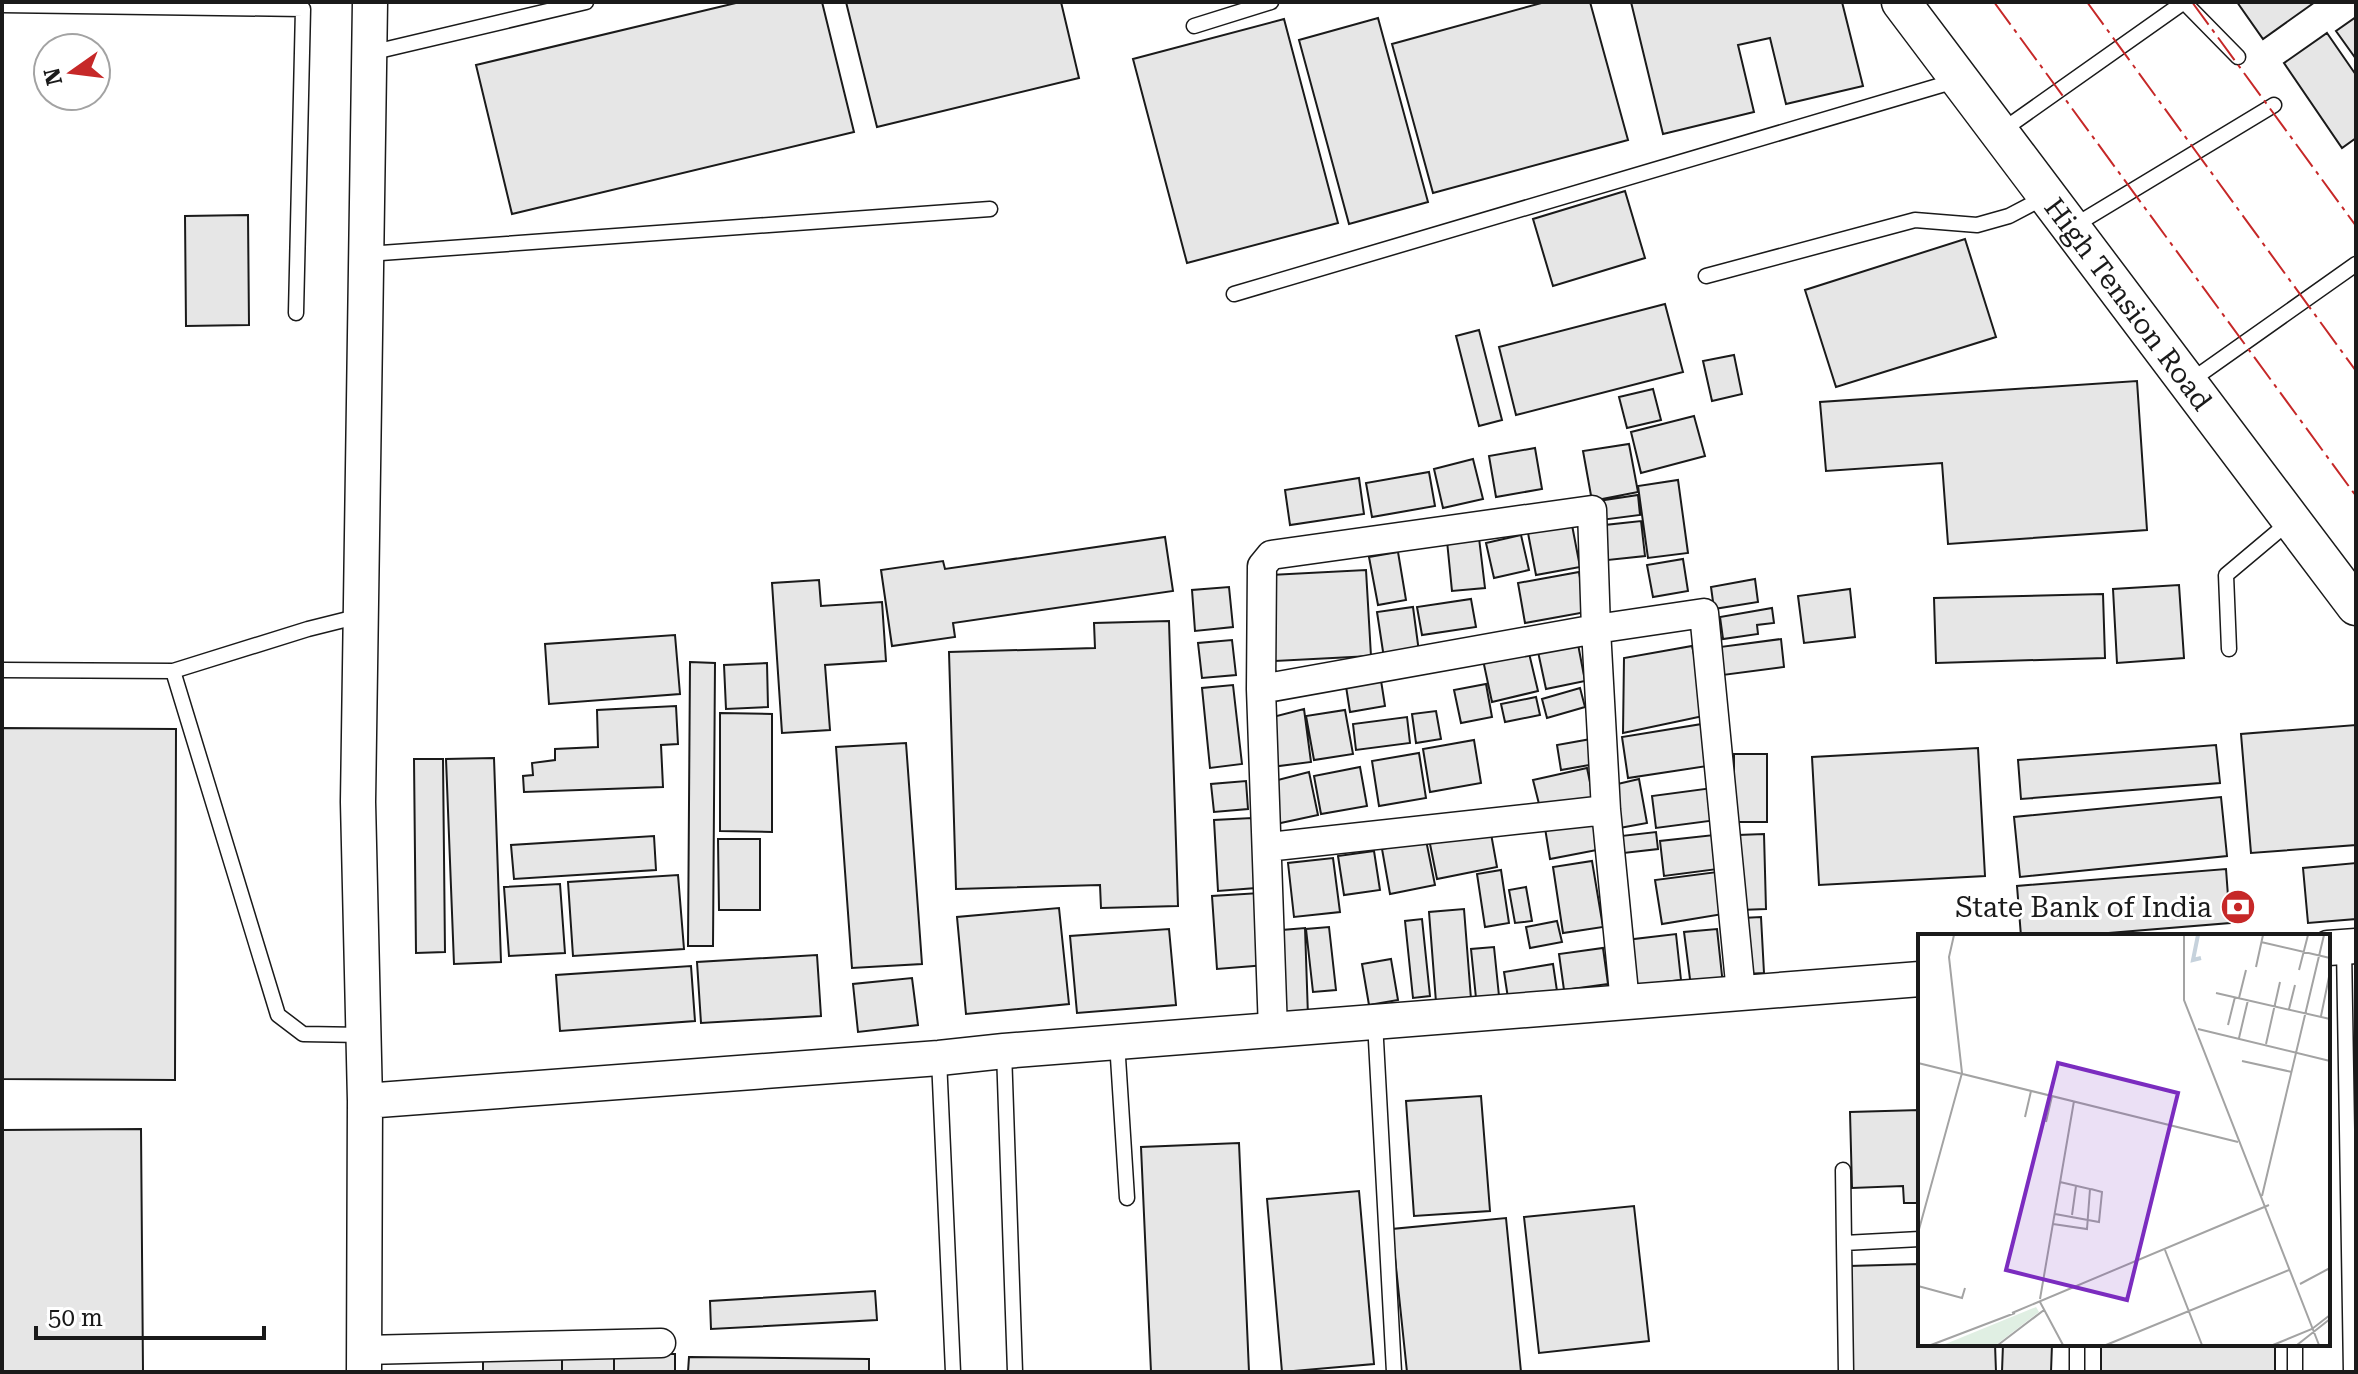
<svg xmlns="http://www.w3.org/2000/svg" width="2358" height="1374" font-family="'Roboto Serif',serif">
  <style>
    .building { fill: #e6e6e6; stroke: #1a1a1a; stroke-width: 2 }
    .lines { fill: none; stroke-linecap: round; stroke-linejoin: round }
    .service-casing { stroke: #1a1a1a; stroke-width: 17 }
    .minor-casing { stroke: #1a1a1a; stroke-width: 31 }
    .tertiary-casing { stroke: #1a1a1a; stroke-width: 37 }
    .secondary-casing { stroke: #1a1a1a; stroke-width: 41 }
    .service { stroke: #fff; stroke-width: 14 }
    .minor { stroke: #fff; stroke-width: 28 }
    .tertiary { stroke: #fff; stroke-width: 34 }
    .secondary { stroke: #fff; stroke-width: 38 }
    .power { stroke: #c62828; stroke-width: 2; stroke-dasharray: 28 6 4 6; stroke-linecap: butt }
    .labels { text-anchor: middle; stroke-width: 6; stroke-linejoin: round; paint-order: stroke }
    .street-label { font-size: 28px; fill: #1a1a1a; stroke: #fff }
    .poi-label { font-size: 28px; fill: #1a1a1a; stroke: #fff; text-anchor: end }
    .inset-river { fill: none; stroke: #c6d2dc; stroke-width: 4 }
    .inset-road { fill: none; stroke: #a3a3a3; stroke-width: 2 }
    .view { fill: #7b2cbf; fill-opacity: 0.15; stroke: #7b2cbf; stroke-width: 4 }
    .inset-edge { fill: none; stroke: #1a1a1a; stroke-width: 4 }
  </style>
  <rect width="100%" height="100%" fill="#fff"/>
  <path class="building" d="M740 2H822L854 132 512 214 476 65Z
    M846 2H1061L1079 78 877 127Z
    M1545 2H1590L1628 140 1433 193 1392 44Z
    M1631 2H1842L1863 86 1786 104 1770 38 1738 45 1754 112 1663 134Z
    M2237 2H2315L2263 39Z
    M2356 17V59L2336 31Z
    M1378 18 1428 202 1349 224 1299 40Z
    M1284 19 1338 223 1187 263 1133 59Z
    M2327 33 2356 75V138L2342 148 2284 63Z
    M1625 191 1645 258 1553 286 1533 219Z
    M248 215 249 325 186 326 185 216Z
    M1965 239 1996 337 1836 387 1805 290Z
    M1665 304 1683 372 1516 415 1499 347Z
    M1479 330 1502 420 1479 426 1456 336Z
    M1734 355 1742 394 1712 401 1703 361Z
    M2137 381 2147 530 1948 544 1942 463 1826 471 1820 402Z
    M1653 389 1661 420 1627 428 1619 397Z
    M1694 416 1705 456 1641 473 1631 432Z
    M1629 444 1638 492 1592 501 1583 451Z
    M1535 448 1542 489 1496 497 1489 456Z
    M1473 459 1483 499 1443 508 1434 469Z
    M1429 472 1435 506 1372 517 1366 483Z
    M1359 478 1364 514 1290 525 1285 490Z
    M1678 480 1688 553 1648 558 1638 486Z
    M1638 495 1640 515 1601 520 1598 501Z
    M1641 521 1645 556 1608 560 1605 525Z
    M1572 525 1580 567 1536 575 1528 533Z
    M1521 535 1529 570 1494 578 1486 543Z
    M1165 537 1173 591 953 623 955 637 892 646 881 570 943 561 945 569Z
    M1479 538 1485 588 1452 591 1447 541Z
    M1398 552 1406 600 1378 605 1369 557Z
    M1683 559 1688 591 1653 597 1647 565Z
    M1366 570 1371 656 1275 661 1270 575Z
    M1579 572 1586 612 1525 623 1518 583Z
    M1755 579 1758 602 1714 609 1711 587Z
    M819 580 821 606 882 602 886 661 825 665 830 730 782 733 772 583Z
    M2179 585 2184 658 2117 663 2113 589Z
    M1229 587 1233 627 1195 631 1192 590Z
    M1850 589 1855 637 1804 643 1798 596Z
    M2103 594 2105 658 1936 663 1934 598Z
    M1471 599 1476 627 1422 635 1417 607Z
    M1413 607 1419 652 1384 658 1377 612Z
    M1772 608 1774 623 1757 625 1758 634 1723 639 1720 617Z
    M1169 621 1178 906 1101 908 1100 885 956 889 949 652 1095 648 1094 623Z
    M675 635 680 694 549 704 545 644Z
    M1577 639 1585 681 1546 689 1537 647Z
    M1781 639 1784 667 1723 675 1720 647Z
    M1232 640 1236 675 1202 678 1198 643Z
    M1692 646 1708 715 1623 733 1624 658Z
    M1528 649 1538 691 1492 702 1483 660Z
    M690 662 715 663 713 946H688Z
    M767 663 768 707 726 709 724 665Z
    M1380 674 1385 706 1350 712 1345 680Z
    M1486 684 1492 717 1461 723 1454 690Z
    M1233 685 1242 764 1210 768 1202 688Z
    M1580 688 1585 707 1547 718 1542 699Z
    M1536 697 1540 715 1505 722 1501 704Z
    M676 706 678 744 661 745 663 787 524 792 523 776 533 775 532 763 555 760V749L598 747 597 710Z
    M1304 709 1311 762 1271 767 1269 718Z
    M1345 710 1353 754 1314 760 1306 716Z
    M1436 711 1441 739 1416 743 1412 714Z
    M720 713 772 714V832L720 831Z
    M1407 717 1410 743 1356 750 1353 724Z
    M1708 723 1714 765 1628 778 1622 737Z
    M2356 725V845L2251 853 2241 734Z
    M2 728 176 729 175 1080 2 1079Z
    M1591 739 1595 764 1561 770 1557 745Z
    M1474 740 1481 783 1430 792 1423 749Z
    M906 743 922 964 852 968 836 747Z
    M2216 745 2220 783 2021 799 2018 760Z
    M1978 748 1985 876 1819 885 1812 757Z
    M1419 753 1426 798 1379 806 1372 761Z
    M1734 754H1767V822H1734Z
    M494 758 501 962 454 964 446 759Z
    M414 759H443L445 952 416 953Z
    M1360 767 1367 806 1321 814 1314 776Z
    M1587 768 1594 801 1541 812 1533 780Z
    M1309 772 1318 815 1276 824 1270 782Z
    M1639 779 1647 823 1614 829 1609 786Z
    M1246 781 1248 809 1214 812 1211 784Z
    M1712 788 1717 820 1656 828 1652 796Z
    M2221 797 2227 856 2020 877 2014 817Z
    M1252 818 1256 888 1218 891 1214 820Z
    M1596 818 1602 849 1550 859 1545 828Z
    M1490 828 1497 867 1437 879 1429 839Z
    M1656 832 1658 849 1615 854 1612 837Z
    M1764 834 1766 909 1740 910 1738 835Z
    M1714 835 1718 869 1664 876 1660 841Z
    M654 836 656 870 514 879 511 845Z
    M718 839H760V910H719Z
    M1426 840 1435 885 1390 894 1382 849Z
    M1374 851 1380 890 1344 895 1338 856Z
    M1333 858 1340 912 1294 917 1288 863Z
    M1592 861 1603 927 1563 933 1553 867Z
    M2356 863V919L2308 923 2303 868Z
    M2226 869 2230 923 2072 936H2021L2017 886Z
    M1501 870 1509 923 1485 927 1477 874Z
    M1717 872 1723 914 1662 924 1655 880Z
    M678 875 684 949 573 956 568 882Z
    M560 884 565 953 509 956 504 887Z
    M1526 887 1532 921 1515 923 1509 890Z
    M1260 893 1266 965 1217 969 1212 896Z
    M1059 908 1069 1004 966 1014 957 917Z
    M1464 909 1471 999 1436 1002 1429 912Z
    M1761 917 1764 973 1745 974 1742 918Z
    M1422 919 1430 996 1413 998 1405 921Z
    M1557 921 1562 942 1530 948 1526 927Z
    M1329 927 1336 990 1313 992 1306 929Z
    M1305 928 1308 1016 1282 1017V930Z
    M1169 929 1176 1005 1077 1013 1070 936Z
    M1717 929 1723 985 1691 987 1684 932Z
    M1676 934 1681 980 1631 986 1626 940Z
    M1494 947 1499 996 1476 998 1471 949Z
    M1603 948 1608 984 1564 990 1559 954Z
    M817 955 821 1016 701 1023 697 962Z
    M1391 959 1398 1000 1369 1005 1362 964Z
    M1553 964 1557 991 1508 998 1504 972Z
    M691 966 695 1021 560 1031 556 975Z
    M912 978 918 1025 858 1032 853 984Z
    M1481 1096 1490 1211 1414 1216 1406 1101Z
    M1920 1110V1203H1904L1903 1186 1852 1188 1850 1112Z
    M141 1129 143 1372H2V1130Z
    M1239 1143 1249 1372H1151L1141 1147Z
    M1359 1191 1374 1364 1282 1372 1267 1199Z
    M1634 1206 1649 1341 1539 1353 1524 1217Z
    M1506 1218 1521 1372H1407L1392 1229Z
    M1920 1264V1344H1995L1996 1372H1853L1849 1266Z
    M875 1291 877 1320 711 1329 710 1301Z
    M2003 1344H2052L2051 1372H2002Z
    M2101 1344H2275V1372H2101Z
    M483 1353 562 1354V1372H483Z
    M562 1354 614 1355V1372H562Z
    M614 1354H675V1372H614Z
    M689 1357 869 1359V1372H688Z"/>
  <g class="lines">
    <g class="service-casing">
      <path id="service" d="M2185 3 2238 57
        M2 5 303 9 296 313
        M1194 26 1271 2
        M370 53 586 2
        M2000 132 2184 2
        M2072 227 2274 105
        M367 254 990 209
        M1706 276 1915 220 1977 225 2009 216 2047 196
        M1234 294 1955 81
        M2189 382 2356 264
        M2229 649 2226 575 2289 522
        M2 670 173 671 308 629 360 616
        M173 671 278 1015 303 1034 363 1035
        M2344 947 2351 1372
        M1375 1022 1394 1372
        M1117 1042 1127 1198
        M1004 1051 1015 1372
        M939 1059 953 1372
        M1843 1170 1844 1243
        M1846 1372 1844 1243 1920 1239
        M2077 1372V1344
        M2295 1372V1344"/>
    </g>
    <g class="minor-casing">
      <path id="minor" d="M1261 689 1262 566 1271 555 1592 510 1596 629 1606 810 1625 1003
        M1268 847 1606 810
        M1273 1031 1261 689 1596 629 1704 613 1741 993
        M364 1350 661 1343"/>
    </g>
    <g class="tertiary-casing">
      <path id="tertiary" d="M2328 948 2356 946
        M365 1101 939 1058 1004 1051 1920 979
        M364 1372 365 1101 358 802 370 2"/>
    </g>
    <g class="secondary-casing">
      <g id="secondary">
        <path id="s1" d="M1901 2 2356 606"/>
      </g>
    </g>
    <use href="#service" class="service"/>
    <use href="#minor" class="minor"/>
    <use href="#tertiary" class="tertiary"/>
    <use href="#secondary" class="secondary"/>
    <path class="power" d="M1994 2 2356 496
      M2087 2 2356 371
      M2192 2 2356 226"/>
  </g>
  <defs>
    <g id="bank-disc" transform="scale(1.8)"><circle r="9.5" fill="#c62828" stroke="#fff"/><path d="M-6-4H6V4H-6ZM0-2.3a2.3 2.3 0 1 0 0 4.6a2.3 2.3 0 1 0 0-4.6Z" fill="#fff"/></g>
  </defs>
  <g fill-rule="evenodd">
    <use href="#bank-disc" x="2238" y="907"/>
  </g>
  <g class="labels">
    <g class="street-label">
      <text dy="10" stroke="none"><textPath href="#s1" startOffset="378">High Tension Road</textPath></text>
    </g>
    <g class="poi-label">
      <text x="2212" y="917">State Bank of India</text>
    </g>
  </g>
  <g transform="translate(1918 934)">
    <rect width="412" height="412" fill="#fff"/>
    <path d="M118 373 121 378 78 411H25Z" fill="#e0efe3"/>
    <path class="inset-river" d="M280 1 275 26 283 24"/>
    <path class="inset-road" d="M266 1V66L401 411M343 8 412 24M338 33 345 1M381 36 390 1M298 59 412 85M321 64 328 36M371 75 377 51M403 82 412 38M310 91 317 63M280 95 412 127M321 104 330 66M348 110 362 48M324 127 374 138M0 129 320 208M107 183 113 157M128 188 134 162M344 262 406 1M137 280 181 288 184 258 173 255M154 281 158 252M135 290 169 295 172 255 142 248M0 299 44 139 31 23 36 1M247 316 284 411M382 350 412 334M0 352 44 364 47 354M122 365 156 167M122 368 145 411M94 379 351 271M13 411 97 379M80 411 126 376M188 411 371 336M355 411 394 395 412 381M379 411 412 385"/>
    <path class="view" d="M140 129 260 159 209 366 88 336Z"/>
    <rect width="412" height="412" class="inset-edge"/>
  </g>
  <rect width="2358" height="1374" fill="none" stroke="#1a1a1a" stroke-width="8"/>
  <g transform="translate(72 72) rotate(256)"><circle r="38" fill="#ffffff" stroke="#a3a3a3" stroke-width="2"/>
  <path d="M0-6L14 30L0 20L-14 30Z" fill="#c62828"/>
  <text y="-12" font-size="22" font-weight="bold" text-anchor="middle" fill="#1a1a1a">N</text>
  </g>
  <path d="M36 1326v12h228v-12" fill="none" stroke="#1a1a1a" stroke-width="4"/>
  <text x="48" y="1326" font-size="24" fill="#1a1a1a" stroke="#ffffff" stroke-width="6" paint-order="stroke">50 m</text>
</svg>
